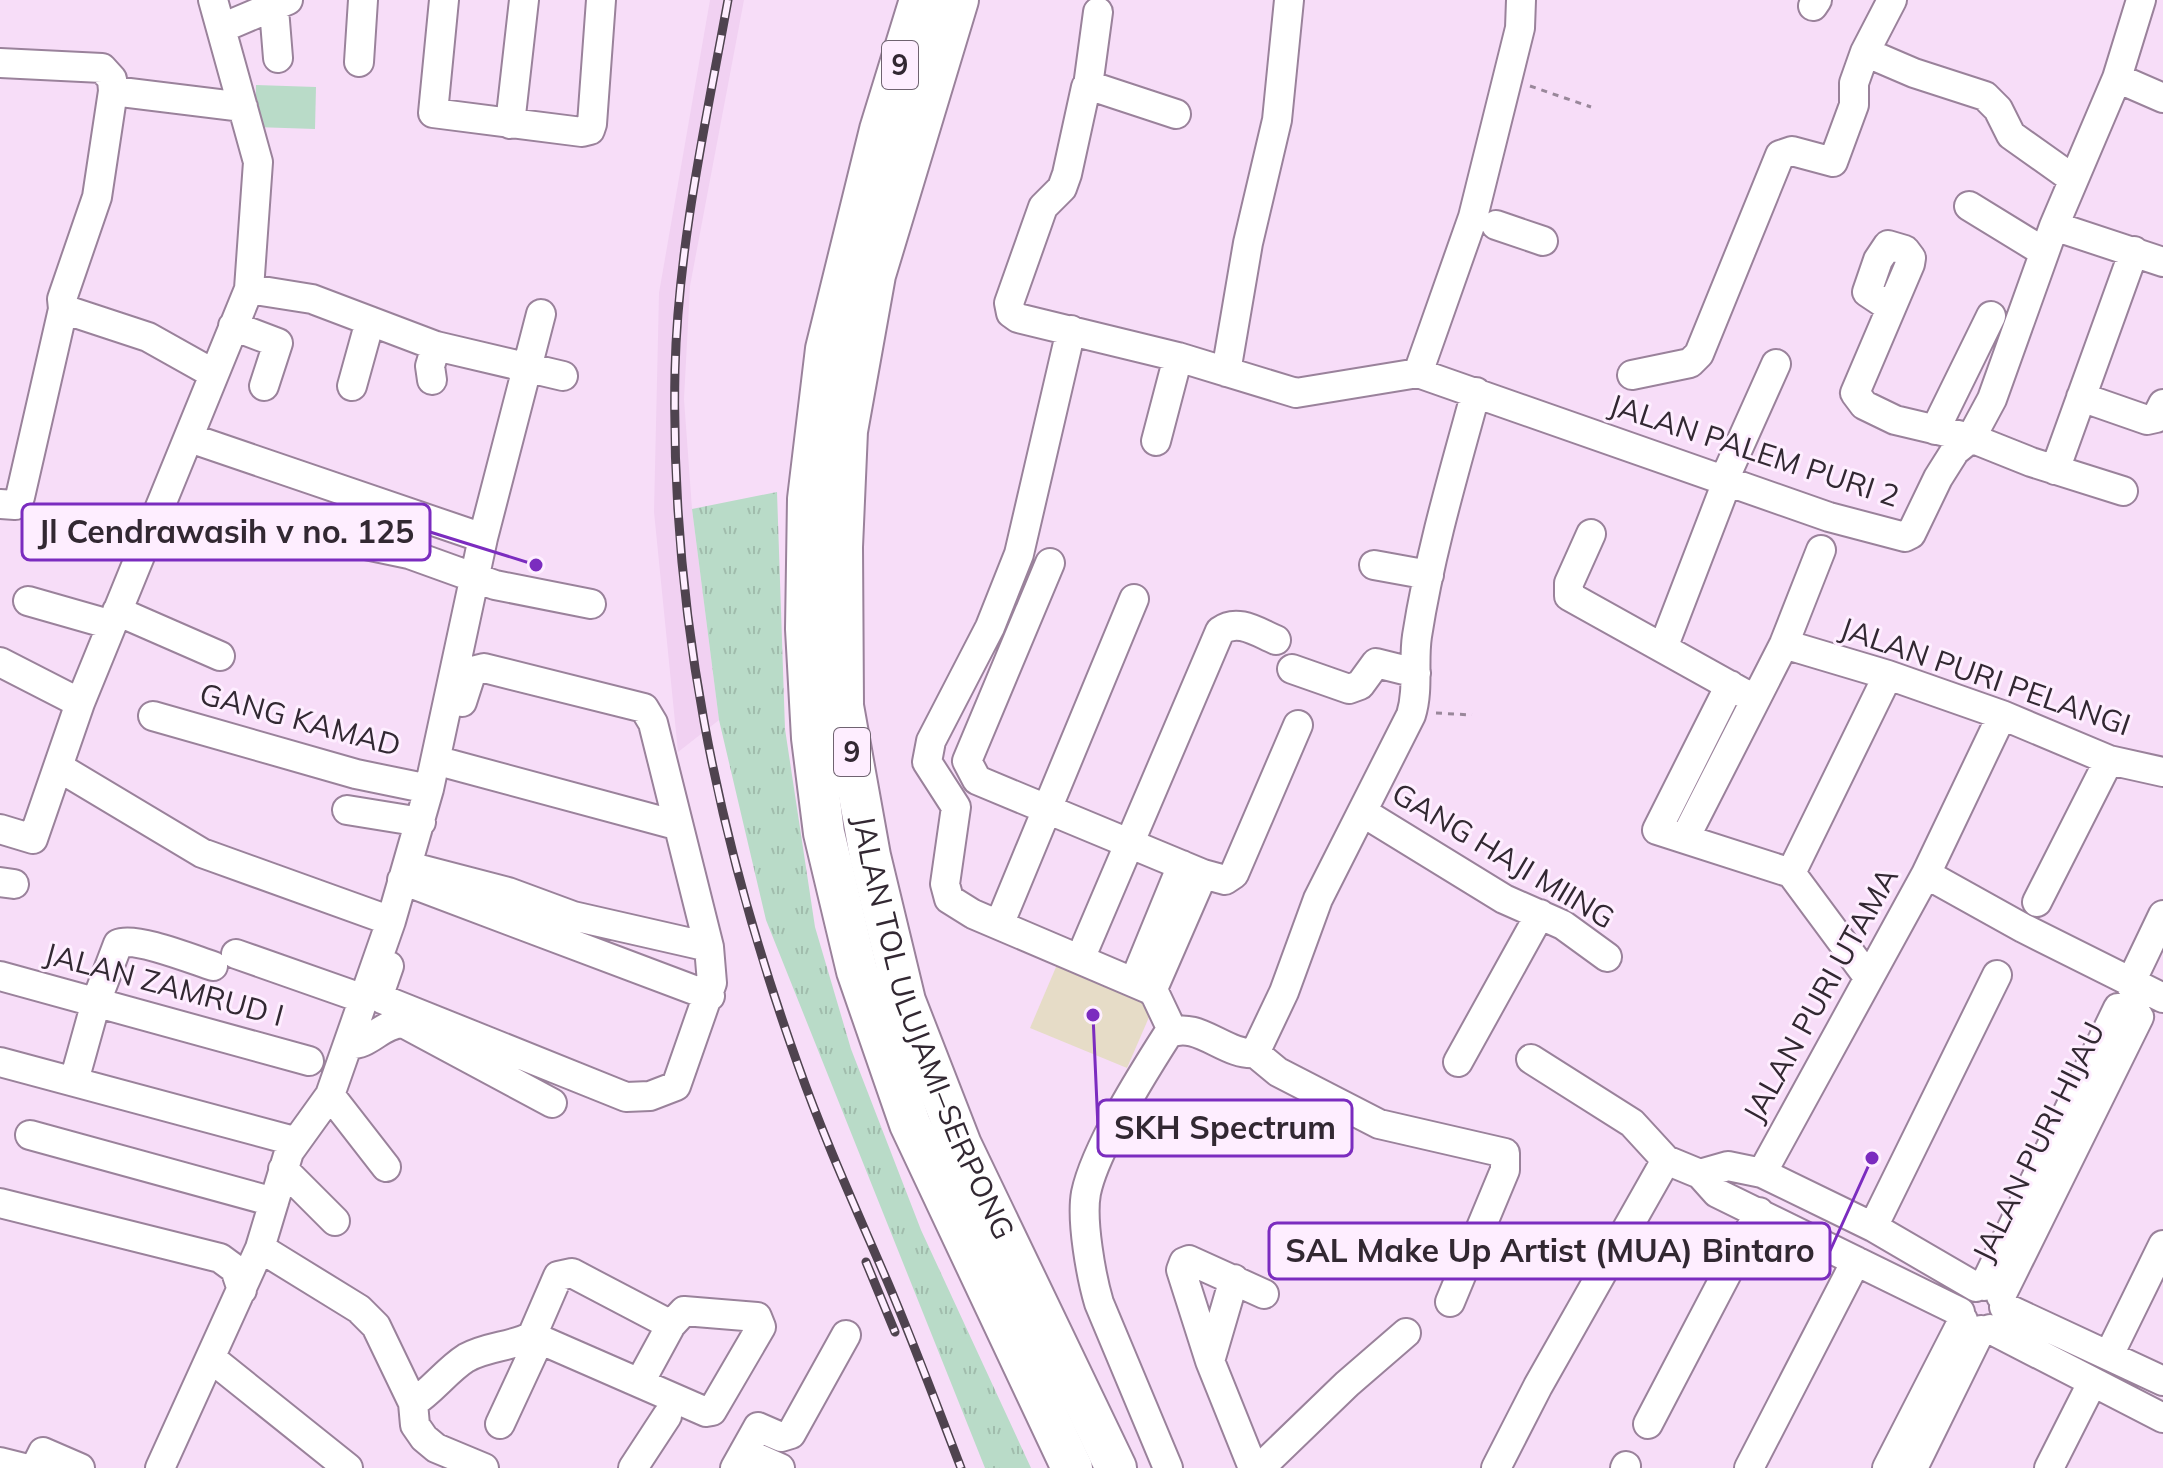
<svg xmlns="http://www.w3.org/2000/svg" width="2163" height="1468" font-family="Mulish,sans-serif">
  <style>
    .built { fill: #f1d1f2 }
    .education { fill: #e6dcc7 }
    .grass { fill: url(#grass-tufts) }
    .park { fill: #b9dbc8 }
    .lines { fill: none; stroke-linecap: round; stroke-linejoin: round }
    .minor-casing { stroke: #9a829b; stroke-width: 32 }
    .highway-casing { stroke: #9a829b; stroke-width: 44 }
    .path { stroke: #99879a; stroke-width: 3; stroke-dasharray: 6 6; stroke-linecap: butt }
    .minor { stroke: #fff; stroke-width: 28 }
    .highway { stroke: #fff; stroke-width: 40 }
    .rail-casing { stroke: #4f434f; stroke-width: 9 }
    .rail { stroke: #feeeff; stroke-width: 6; stroke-dasharray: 18; stroke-linecap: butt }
    .labels { text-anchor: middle; stroke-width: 6; stroke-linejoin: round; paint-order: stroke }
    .shield { fill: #feeeff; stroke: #6f6370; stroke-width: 2 }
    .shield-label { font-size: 28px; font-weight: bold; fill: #322832 }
    .street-label { font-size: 30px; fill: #322832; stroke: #feeeff }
    .leader { fill: none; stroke: #7b2cbf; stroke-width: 3 }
    .callout-dot { fill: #7b2cbf; stroke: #feeeff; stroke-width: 3 }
    .callout { fill: #feeeff; stroke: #7b2cbf; stroke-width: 3 }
    .callout-label { font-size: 32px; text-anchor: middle; font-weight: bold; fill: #322832 }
  </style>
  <defs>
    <pattern id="grass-tufts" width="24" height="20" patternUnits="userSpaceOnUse" patternTransform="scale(2)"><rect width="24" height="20" fill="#b9dbc8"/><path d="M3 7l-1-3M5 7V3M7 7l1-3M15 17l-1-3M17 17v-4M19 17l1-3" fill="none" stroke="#a0bcac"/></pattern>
  </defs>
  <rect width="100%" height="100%" fill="#f7ddf8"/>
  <path class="built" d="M710 0H744L690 286 684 399 692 509 719 720 678 752 654 512 659 293Z"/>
  <path class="education" d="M1062 953 1156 1001 1127 1068 1030 1028Z"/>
  <path class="grass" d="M777 492 785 729 815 927 851 1049 921 1230 1031 1468H985L766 920 719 720 692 509Z"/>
  <path class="park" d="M256 85 316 87 315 129 255 127Z"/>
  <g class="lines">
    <g class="minor-casing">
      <path id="minor" d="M444 0 433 113 582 132 590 130 592 124 601 0
        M1813 6 1817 0
        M274 9 278 58
        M222 28 288 0
        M1865 52 1914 73 1985 96 1998 109 2011 135 2073 179
        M359 62 363 0
        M0 63 102 68 112 79 113 91 97 197 62 299 63 309 20 497 15 505 0 504
        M2117 78 2163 98
        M1088 86 1098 12
        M113 91 243 107
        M1176 114 1091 86 1086 87 1067 174 1062 188 1043 207 1009 303 1011 313 1018 318 1178 357 1296 393 1418 373 1829 517 1905 537 1911 534 1938 478 1955 451 1971 438 1992 399 2054 226 2117 78 2141 0
        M510 124 524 0
        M1969 206 2044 252
        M1496 225 1543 241
        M2054 226 2163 262
        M249 289 312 299 436 346 563 376
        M1891 308 1867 292 1878 260 1888 245 1905 250 1911 258 1910 264 1855 393 1864 405 1895 420 1971 438 2031 462 2123 491
        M63 309 148 337 214 374
        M233 326 278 343 264 386
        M1071 330 1019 554 990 627 931 741 927 762 956 807 945 884 949 899 973 914 1149 989 1155 994 1173 1032
        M1226 372 1248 243 1277 120 1289 0
        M1418 373 1473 217 1520 28 1521 0
        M1632 375 1690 363 1699 354 1780 155 1792 151 1833 162 1854 105V83L1865 52 1892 0
        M432 380 430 366 436 346
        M352 386 370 321
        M2081 397 2147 420 2156 418 2163 404
        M1935 430 1991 316
        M190 438 483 538
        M1156 441 1178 357
        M2055 470 2134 251
        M1724 480 1776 364
        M1591 534 1569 583V596L1745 694
        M342 540 409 554 495 585 591 604
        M1050 563 967 761 977 780 1203 874
        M1374 565 1429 575
        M28 601 112 625
        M117 611 220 656
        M1784 644 1888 675 2002 715 2109 760 2163 772
        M1663 648 1723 492
        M0 662 80 703
        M1292 669 1349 689 1360 685 1376 663 1416 673
        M1730 685 1657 830 1791 873 1868 977
        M153 716 356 774 429 789
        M446 763 676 825
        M60 768 202 853 391 921
        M347 810 421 822
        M1364 813 1504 899 1563 925 1607 957
        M0 829 33 839 80 703 249 289 258 162 213 0
        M1685 838 1784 644 1821 550
        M412 867 508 892 573 916 709 947
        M1791 873 1888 675
        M1926 874 2023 928 2163 998
        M402 880 710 996
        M0 882 14 884
        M2037 902 2109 760
        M1004 913 1134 599
        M1086 945 1220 631C1238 618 1257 632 1276 640
        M236 954 364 999
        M389 966 380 992 382 999 626 1097 650 1096 676 1086 712 983 709 947 653 723 644 708 484 668 472 671 462 702
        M0 976 309 1061
        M1134 982 1182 865
        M2130 984 2163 915
        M1152 991 1203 874 1225 880 1234 874 1298 725
        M348 1044C370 1046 380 1024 403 1023L552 1103
        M1255 1053 1284 992 1318 899 1411 715C1419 689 1413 662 1417 636 1430 553 1454 472 1476 392
        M1255 1053 1278 1072 1379 1124 1505 1153V1170L1450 1302
        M1531 1059 1632 1123 1666 1160 1700 1174 1717 1193 1960 1312
        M0 1062 294 1141
        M1458 1062 1540 914
        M74 1081 96 1002 118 944C135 936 194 960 213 966
        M330 1095 386 1167
        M30 1135 274 1202
        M283 1169 335 1221
        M1762 1173 1926 874 2002 715
        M1700 1174 1728 1166 1762 1173 1873 1227 1976 1287
        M0 1203 220 1258 235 1269 242 1290
        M1873 1227 1997 975
        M260 1248 359 1309 376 1326 413 1403 415 1425 424 1438 436 1448 484 1468
        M1984 1286 2118 1008H2132L2139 1017 2001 1296
        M2004 1307 2163 1381
        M1990 1329 2163 1418
        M532 1336 706 1412 712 1411 761 1327 757 1317 684 1311 671 1325 640 1382
        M2109 1355 2163 1245
        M212 1359 348 1468
        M1210 1361 1234 1279
        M413 1403C432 1391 447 1370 466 1358 487 1346 512 1347 532 1336L558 1276 572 1273 671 1325
        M500 1424 539 1340
        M1648 1424 1759 1212
        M744 1452 780 1468
        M0 1462 24 1468
        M35 1468 43 1452 80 1468
        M160 1468 260 1248 289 1152 330 1095 391 921 429 789 483 538 541 314
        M633 1468 667 1416
        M735 1468 758 1427 781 1437 791 1434 846 1335
        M1168 1468 1099 1303C1091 1276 1081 1220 1086 1193 1095 1149 1143 1073 1168 1034 1197 1019 1225 1056 1255 1053
        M1253 1468 1210 1361 1181 1270 1184 1262 1189 1260 1264 1294
        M1260 1468 1347 1384 1406 1333
        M1496 1468 1538 1386 1666 1160
        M1625 1468 1626 1466
        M1749 1468 1856 1261
        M1887 1468 1963 1320
        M1913 1468 1981 1330
        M2049 1468 2092 1383"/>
    </g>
    <g class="highway-casing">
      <g id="highway">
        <path d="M920 0 880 130 826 349 808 499 806 629 812 738 824 833 857 971 910 1124 1072 1468"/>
        <path id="s1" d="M958 0 875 275 847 431 842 547 843 706 870 856 905 1001 961 1145 1116 1468"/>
      </g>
    </g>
    <path class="path" d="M1530 86 1591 107
      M1436 713 1472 715"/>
    <use href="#minor" class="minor"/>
    <use href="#highway" class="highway"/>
    <g class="rail-casing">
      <path id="rail" d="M728 0C706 121 678 246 675 370 670 610 717 839 798 1065 824 1139 857 1211 888 1283 914 1344 937 1406 961 1468
        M866 1262 895 1332"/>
    </g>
    <use href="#rail" class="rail"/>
  </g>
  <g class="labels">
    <g class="shield">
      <rect x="882" y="41" width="36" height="48" rx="6"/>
      <rect x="834" y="728" width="36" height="48" rx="6"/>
    </g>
    <g class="shield-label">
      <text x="900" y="75">9</text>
      <text x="852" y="762">9</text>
    </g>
    <g class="street-label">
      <text transform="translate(1754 451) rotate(18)" y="10">JALAN PALEM PURI 2</text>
      <text transform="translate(1985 677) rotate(19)" y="10">JALAN PURI PELANGI</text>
      <text transform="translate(300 720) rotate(15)" y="10">GANG KAMAD</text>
      <text transform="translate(1503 856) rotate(31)" y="10">GANG HAJI MIING</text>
      <text transform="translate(164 985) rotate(15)" y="10">JALAN ZAMRUD I</text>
      <text transform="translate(1821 995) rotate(-61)" y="10">JALAN PURI UTAMA</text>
      <text dy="10" stroke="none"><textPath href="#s1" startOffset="1056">JALAN TOL ULUJAMI–SERPONG</textPath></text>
      <text transform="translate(2039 1142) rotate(-64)" y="10">JALAN PURI HIJAU</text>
    </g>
  </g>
  <path class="leader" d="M536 565L430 532M1093 1015L1098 1128M1872 1158L1830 1251"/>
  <g class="callout-dot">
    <circle cx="536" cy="565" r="8"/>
    <circle cx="1093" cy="1015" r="8"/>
    <circle cx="1872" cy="1158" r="8"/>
  </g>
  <g class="callout">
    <rect x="22" y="504" width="408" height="56" rx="8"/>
    <rect x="1098" y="1100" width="254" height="56" rx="8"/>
    <rect x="1269" y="1223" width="561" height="56" rx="8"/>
  </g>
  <g class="callout-label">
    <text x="226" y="543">Jl Cendrawasih v no. 125</text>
    <text x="1225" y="1139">SKH Spectrum</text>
    <text x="1550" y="1262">SAL Make Up Artist (MUA) Bintaro</text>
  </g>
</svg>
